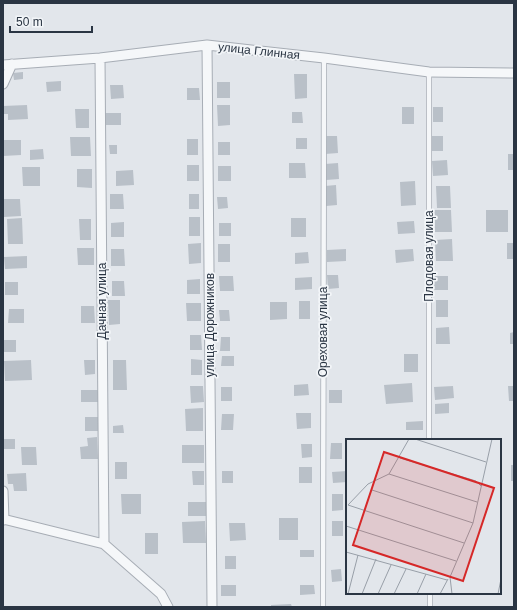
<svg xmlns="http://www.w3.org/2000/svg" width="517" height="610" font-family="Arial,sans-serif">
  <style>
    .building { fill: #b9c0c8 }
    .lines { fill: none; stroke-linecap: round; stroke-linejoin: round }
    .lane-casing { stroke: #a7adb5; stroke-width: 6 }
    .street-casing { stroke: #a7adb5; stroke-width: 11 }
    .lane { stroke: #f5f7f9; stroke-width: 4.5 }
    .street { stroke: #f5f7f9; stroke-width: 9 }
    .labels { text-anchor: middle; stroke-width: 3.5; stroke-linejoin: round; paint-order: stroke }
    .street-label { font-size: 12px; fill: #2a3543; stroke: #f2f5f8 }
    .inset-road { fill: none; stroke: #989fa8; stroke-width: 1 }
    .view { fill: #d62828; fill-opacity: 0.15; stroke: #d62828; stroke-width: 2 }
    .inset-edge { fill: none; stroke: #2a3543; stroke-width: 2 }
  </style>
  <rect width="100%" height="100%" fill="#e2e6eb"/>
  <path class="building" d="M23 72V79L14 80 13 73Z
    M294 74H307V98L295 99Z
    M61 81V91L47 92 46 82Z
    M217 82H230V98H217Z
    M110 85H123L124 98 111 99Z
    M187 88H199L200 100H187Z
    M27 105 28 119 8 120V114H3V106Z
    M217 105H230V125L218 126Z
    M402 107H414V124H402Z
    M433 107H443V122H433Z
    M75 109H89V128H76Z
    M292 112H302L303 123H292Z
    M105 113H121V125H105Z
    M324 136H337L338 153 325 154Z
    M432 136H443V151H432Z
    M70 137H90L91 156H71Z
    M296 138H307V149H296Z
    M187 139H198V155H187Z
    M3 140H21V155L3 156Z
    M218 142H230V155H218Z
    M109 145H117V154H110Z
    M43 149 44 159 30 160V150Z
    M508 154H514V170H508Z
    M447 160 448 175 433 176 432 161Z
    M289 163H305L306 178H289Z
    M338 163 339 179 326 180 325 164Z
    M187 165H199V181H187Z
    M218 166H231V181H218Z
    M22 167H40V186H23Z
    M77 169H92V188L77 187Z
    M133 170 134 185 116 186V171Z
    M415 181 416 205 401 206 400 182Z
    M336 185 337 205 326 206 325 186Z
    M436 186H450L451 208H437Z
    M110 194H123L124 209H110Z
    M189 194H199V209H189Z
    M217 197H227L228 208 218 209Z
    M4 199H20L21 216 4 217Z
    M434 210H451L452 232H435Z
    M486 210H508V232H486Z
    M189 217H200V236H189Z
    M22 218 23 244H8L7 219Z
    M291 218H306V237H291Z
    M79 219H91V240H80Z
    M414 221 415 233 398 234 397 222Z
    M124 222V237H111V223Z
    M219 223H231V236H219Z
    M452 239 453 261H436L435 240Z
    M201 243V263L189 264 188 244Z
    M507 243H514V259H507Z
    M218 244H230V262H218Z
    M77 248H94V265H78Z
    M111 249H124L125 266H111Z
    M346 249V261L327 262V250Z
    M413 249 414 261 396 263 395 250Z
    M308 252 309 263 295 264V253Z
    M27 256V268L5 269 4 257Z
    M327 275H338L339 288 328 289Z
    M219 276H233L234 291H220Z
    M434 276H448V290H434Z
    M312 277V289L295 290V278Z
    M200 279V294H187V280Z
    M112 281H124L125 296H112Z
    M5 282H18V295H5Z
    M108 300H120V324L109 325Z
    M436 300H448V317H436Z
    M299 301H310V319H299Z
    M270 302H287V319L270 320Z
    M186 303H201V321H187Z
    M81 306H94L95 323H81Z
    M9 309H24V323H8Z
    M219 310H229L230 321H220Z
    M449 327 450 344H436V328Z
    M514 332V344H510V333Z
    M190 335H201L202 350H190Z
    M221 337H230V351H220Z
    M4 340H16V352H4Z
    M404 354H418V372H404Z
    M222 356H234V366H221Z
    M191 359 202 360V375H191Z
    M31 360 32 380 5 381 4 361Z
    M84 360H95V374L85 375Z
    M113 360H126L127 390H113Z
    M412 383 413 402 386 404 384 385Z
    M308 384 309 395 294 396V385Z
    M190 386H203L204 402 191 403Z
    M453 386 454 398 435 400 434 387Z
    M508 386H514V401H509Z
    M221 387H232V401H221Z
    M81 390H98V402H81Z
    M329 390H342V403H329Z
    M449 403V413L435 414V404Z
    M203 408V431H186L185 409Z
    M296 413H311V428L297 429Z
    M222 414H234L233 430H221Z
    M85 417H98L99 431H85Z
    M423 421V430H406V422Z
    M123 425 124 433H113V426Z
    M97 437 98 459H81L80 447 88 446 87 438Z
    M3 439H15V449H3Z
    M331 443H342V459H330Z
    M301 444H312V457L302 458Z
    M182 445H204V463H182Z
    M21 447H36L37 465H22Z
    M115 462H127V479H115Z
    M511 465H514V481H511Z
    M299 467H312V483H299Z
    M192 471H204V485H193Z
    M222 471H233V483H222Z
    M347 471V482L333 483 332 472Z
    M26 473 27 491H14L13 484H8L7 474Z
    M121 494H141V514H122Z
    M332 494H343V510L332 511Z
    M188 502H206V516H188Z
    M279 518H298V540H279Z
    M205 521 206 543H183L182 522Z
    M332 521H343V536H332Z
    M229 523H245L246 540 230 541Z
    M145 533H158V554H145Z
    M300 550H314V557H300Z
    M225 556H236V569H225Z
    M341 569 342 581 332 582 331 570Z
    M221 585H236V596H221Z
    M300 585H314L315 594 300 595Z
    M291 604 292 607H271V605Z"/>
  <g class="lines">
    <g class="lane-casing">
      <path id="lane" d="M429 72V440
        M430 593V607
        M323 607 324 58"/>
    </g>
    <g class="street-casing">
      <path id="street" d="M207 45 212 606
        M100 58 104 544
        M3 65 100 58 207 45 324 58 429 72 514 73
        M3 84 12 64
        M3 491 4 520
        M3 519 104 544 161 594 168 607"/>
    </g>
    <use href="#lane" class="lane"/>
    <use href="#street" class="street"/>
  </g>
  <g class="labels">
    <g class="street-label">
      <text transform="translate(259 51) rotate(6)" y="4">улица Глинная</text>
      <text transform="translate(429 256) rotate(-90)" y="4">Плодовая улица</text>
      <text transform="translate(102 301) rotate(-90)" y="4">Дачная улица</text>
      <text transform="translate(210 325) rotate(-90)" y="4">улица Дорожников</text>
      <text transform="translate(323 332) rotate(-90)" y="4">Ореховая улица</text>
    </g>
  </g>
  <g transform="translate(346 439)">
    <rect width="155" height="155" fill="#e2e6eb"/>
    <path class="inset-road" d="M63 0 43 35 22 45 2 66 118 104M69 0 140 23M54 19 130 42 135 47M43 35 131 63M26 51 127 84M0 87 110 122M0 113 101 141M2 155 12 116M16 155 30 120M32 155 45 126M48 155 60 130M71 155 80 135M94 155 102 140M106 155 104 138 127 84 146 0M152 155 155 140"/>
    <path class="view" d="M38 13 148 49 117 142 7 106Z"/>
    <rect width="155" height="155" class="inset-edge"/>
  </g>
  <rect width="517" height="610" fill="none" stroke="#2a3543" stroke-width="8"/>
  <path d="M10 26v6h82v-6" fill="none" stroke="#2a3543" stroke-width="2"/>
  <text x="16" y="26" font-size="12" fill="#2a3543" stroke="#f2f5f8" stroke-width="3" paint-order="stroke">50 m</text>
</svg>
